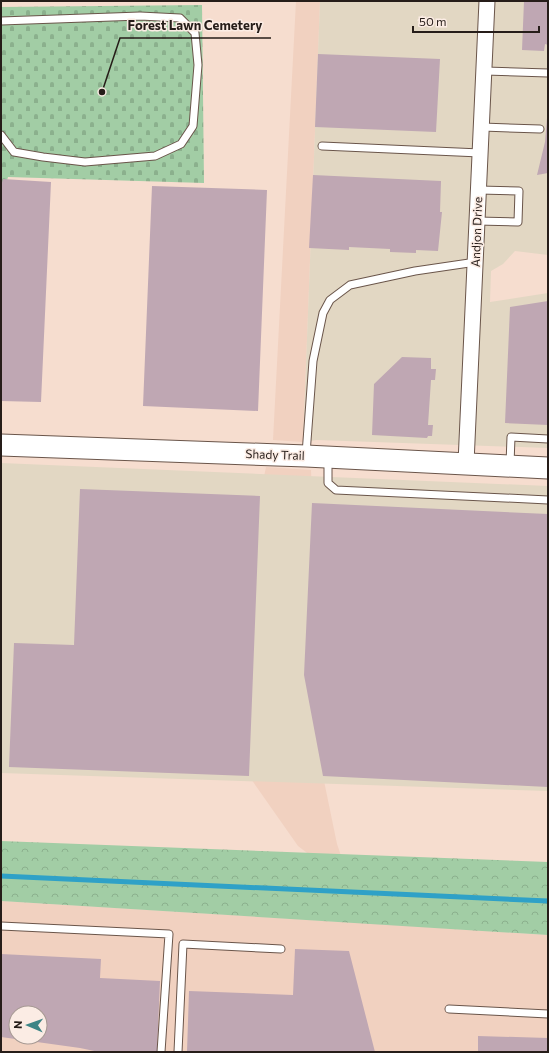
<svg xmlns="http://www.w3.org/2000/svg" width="549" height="1053" font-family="Commissioner,sans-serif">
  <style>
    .built { fill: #f1d1c0; fill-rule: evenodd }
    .industrial { fill: #e2d7c3 }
    .forest { fill: url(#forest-crowns) }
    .cemetery { fill: url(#cemetery-stones) }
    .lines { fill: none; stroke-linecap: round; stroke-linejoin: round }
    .stream { stroke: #2fa1c7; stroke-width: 5 }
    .building { fill: #bfa7b3; fill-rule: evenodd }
    .lane-casing { stroke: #6a554a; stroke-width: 9 }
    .street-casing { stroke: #6a554a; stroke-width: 17 }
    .secondary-casing { stroke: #6a554a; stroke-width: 23 }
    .lane { stroke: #fff; stroke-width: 7 }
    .street { stroke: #fff; stroke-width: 15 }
    .secondary { stroke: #fff; stroke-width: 21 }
    .labels { text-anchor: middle; stroke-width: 3; stroke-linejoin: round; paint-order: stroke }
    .street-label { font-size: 12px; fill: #261d19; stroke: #fbece4 }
    .leader { fill: none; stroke: #261d19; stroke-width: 1.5 }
    .callout-dot { fill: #261d19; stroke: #fbece4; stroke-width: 1.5 }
    .callout-label { font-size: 13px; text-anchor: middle; font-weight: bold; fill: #261d19; stroke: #fbece4; stroke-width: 3; stroke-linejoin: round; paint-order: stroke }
  </style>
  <defs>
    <pattern id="forest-crowns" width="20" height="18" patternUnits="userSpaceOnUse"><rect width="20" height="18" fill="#a2cda5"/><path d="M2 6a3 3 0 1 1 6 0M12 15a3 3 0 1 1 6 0" fill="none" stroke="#8bb08d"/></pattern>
    <pattern id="cemetery-stones" width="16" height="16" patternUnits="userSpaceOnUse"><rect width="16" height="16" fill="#a2cda5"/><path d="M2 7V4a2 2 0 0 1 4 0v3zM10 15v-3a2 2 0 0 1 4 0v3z" fill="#8bb08d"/></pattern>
  </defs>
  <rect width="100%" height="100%" fill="#f6ddcf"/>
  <path class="built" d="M296 1H320L303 442 273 440Z
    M266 467 311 470 323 776 337 844 364 923 548 935V1052H1V901L344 922 319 862 298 846 249 776 260 496ZM16 1013H40V1037H16Z"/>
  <path class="industrial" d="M320 1H548V255L515 251 503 264 491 271 490 302 548 293V448L317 440 303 442Z
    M1 463 548 486V791L1 773Z"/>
  <path class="forest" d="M1 841 548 862V935L1 901Z"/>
  <path class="cemetery" d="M202 5 204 183 8 177 1 201V7Z"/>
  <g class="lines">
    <path class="stream" d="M1 876 548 901"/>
  </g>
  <path class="building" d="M524 1H548V45L545 44 544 51 522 50Z
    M318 54 440 59 436 132 315 127Z
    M547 118H548V173L537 175 545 142Z
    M313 175 441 181 440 212H442L438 251 416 250V253L390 252V249L349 247V250L309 248Z
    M3 179 51 182 41 402 1 401V186Z
    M152 186 267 190 258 411 143 406Z
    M548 301V425L505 423 510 307Z
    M402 357 431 358V369H436L435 380H431L428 425H433L432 436H428L427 438 372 435 374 384Z
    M80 489 260 496 249 776 9 767 14 643 74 645Z
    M312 503 548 514V787L323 776 304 675Z
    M295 949 349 951 375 1052H187L189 991 293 995Z
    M1 954 101 959 100 978 160 981 157 1052H99L80 1048 1 1037ZM16 1013H40V1037H16Z
    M478 1036 548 1038V1052H478Z"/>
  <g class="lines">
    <g class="lane-casing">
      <path id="lane" d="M1 21 140 16 180 18 195 33 198 65 193 126 181 144 155 156 85 162 43 157 14 152 1 135
        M485 71 548 73
        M482 127 540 129
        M322 146 480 153
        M477 221 518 222 519 191 479 190
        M306 454 313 361 323 313 330 300 350 285 415 271 476 262
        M328 459V483L336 490 548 500
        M510 464 511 437 548 439
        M1 926 169 934 161 1052
        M449 1009 548 1014
        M178 1052 183 944 281 949"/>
    </g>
    <g class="street-casing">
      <path id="street" d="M466 463 487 1"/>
    </g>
    <g class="secondary-casing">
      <path id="secondary" d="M1 445 306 456 548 468"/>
    </g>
    <use href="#lane" class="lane"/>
    <use href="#street" class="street"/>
    <use href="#secondary" class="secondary"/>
  </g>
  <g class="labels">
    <g class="street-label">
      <text transform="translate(477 232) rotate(-88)" y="4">Andjon Drive</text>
      <text transform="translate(275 455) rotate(2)" y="4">Shady Trail</text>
    </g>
  </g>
  <path class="leader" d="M102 92L120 38H271"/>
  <circle class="callout-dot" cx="102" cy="92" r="4"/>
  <g class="callout-label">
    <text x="195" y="30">Forest Lawn Cemetery</text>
  </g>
  <rect width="549" height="1053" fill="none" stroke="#261d19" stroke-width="4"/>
  <g transform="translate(28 1025) rotate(272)"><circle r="19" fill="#fbece4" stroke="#a69993"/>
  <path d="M0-3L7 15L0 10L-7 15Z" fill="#3d8586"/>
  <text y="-6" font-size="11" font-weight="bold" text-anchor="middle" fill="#261d19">N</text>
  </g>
  <path d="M413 26v6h126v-6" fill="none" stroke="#261d19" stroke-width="2"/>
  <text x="419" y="26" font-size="12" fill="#261d19" stroke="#fbece4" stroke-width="3" paint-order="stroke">50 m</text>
</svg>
